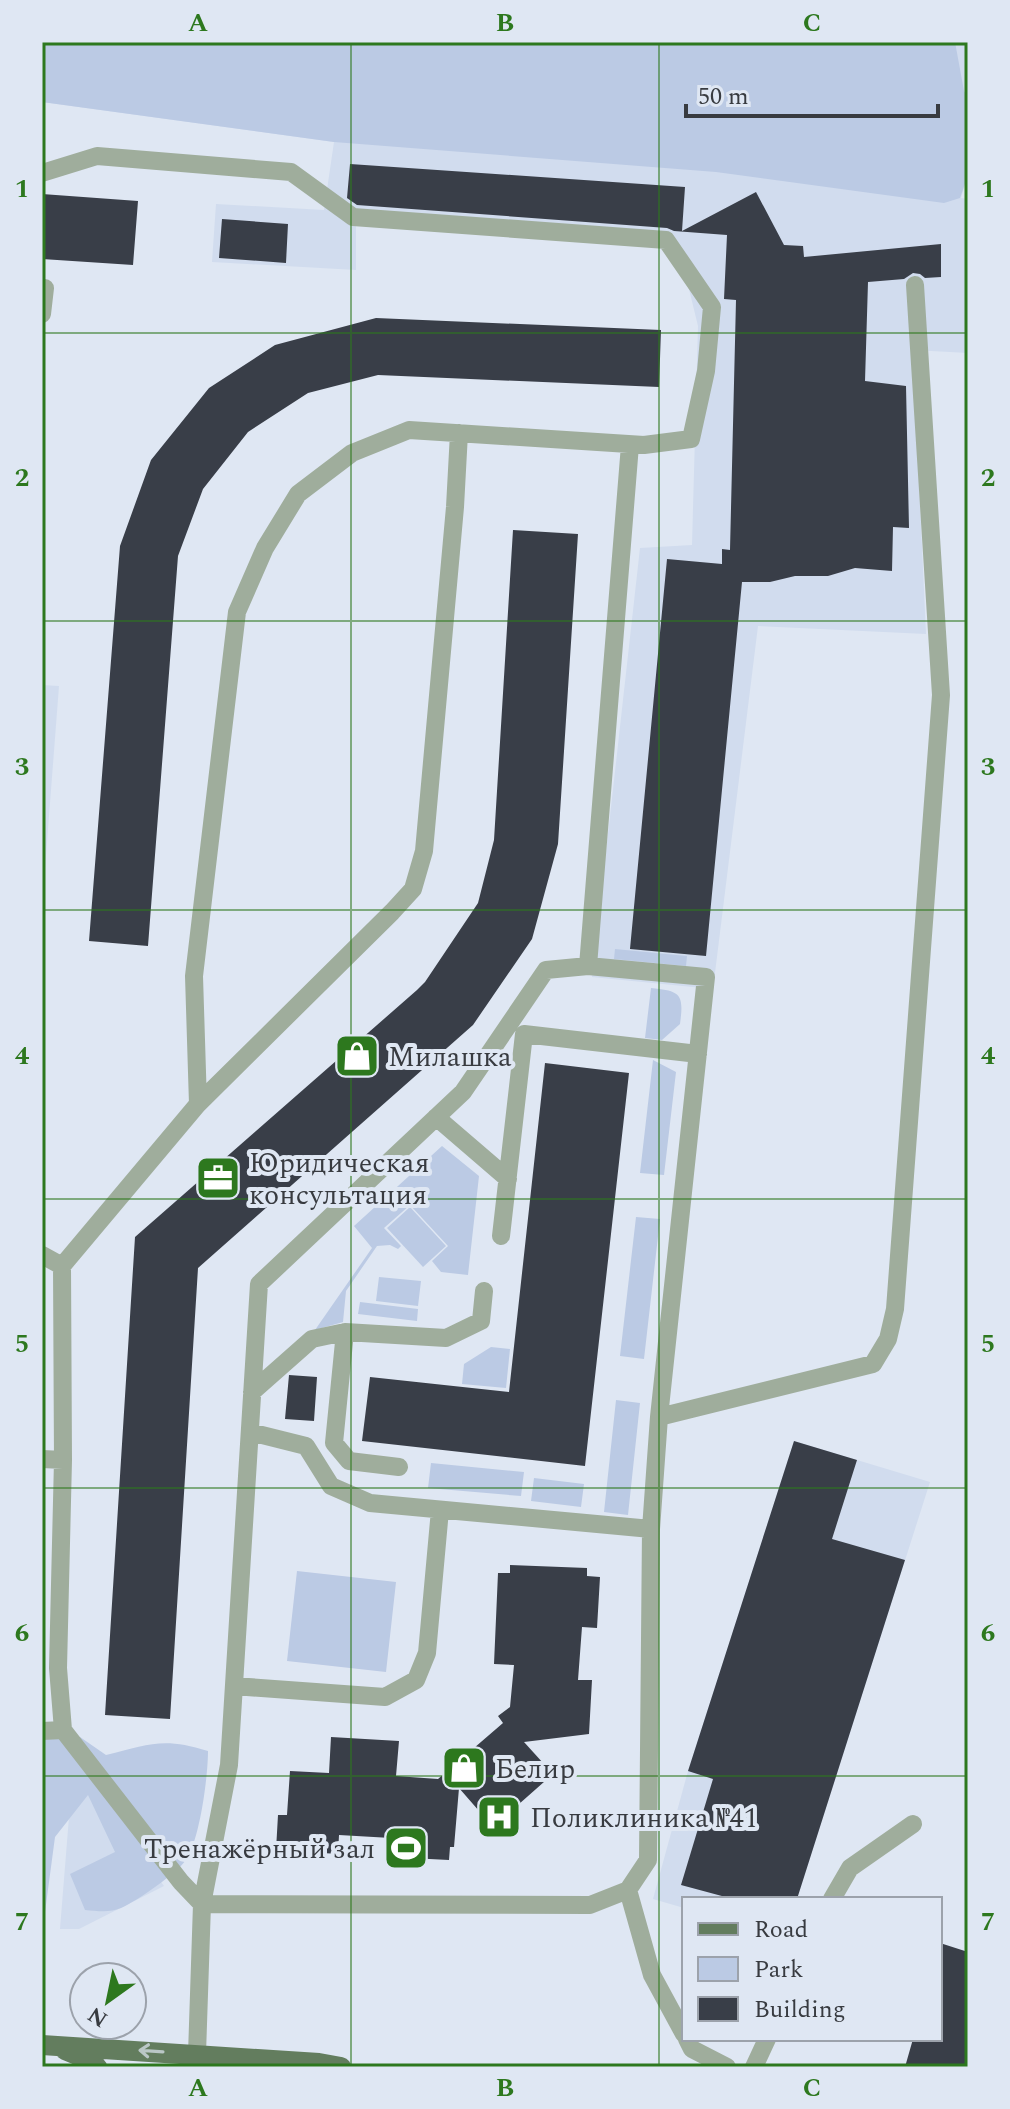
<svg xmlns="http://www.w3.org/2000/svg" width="1010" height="2109" font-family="Spectral,serif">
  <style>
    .built { fill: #d1dcee }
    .green { fill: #bbcae4 }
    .building { fill: #393e48 }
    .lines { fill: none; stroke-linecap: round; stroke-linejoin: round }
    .lane { stroke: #9fad9c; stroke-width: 18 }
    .primary { stroke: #637d5e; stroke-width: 20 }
    .oneway { stroke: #bac7c6 }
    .grid { fill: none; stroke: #2d781e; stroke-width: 2; stroke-opacity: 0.55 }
    .labels { text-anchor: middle; stroke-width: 8; stroke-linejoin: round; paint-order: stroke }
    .poi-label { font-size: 28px; fill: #383b40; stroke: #dfe7f3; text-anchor: start }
    .neatline { fill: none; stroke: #2d781e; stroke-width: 3 }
    .grid-label { font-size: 26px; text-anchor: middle; font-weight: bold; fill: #2d781e }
  </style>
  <rect width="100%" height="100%" fill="#dfe7f3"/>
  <path class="built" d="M42 42H968V175L961 198 968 199V353L913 350 926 634 758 626 713 989 592 977 640 548 692 545 698 326 688 285 663 248 356 225V270L212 262 216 204 324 210 334 142 42 102Z
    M42 685 59 686 42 907Z
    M794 1441 930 1482 797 1899H684V1908L653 1899 688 1771Z
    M71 1792 95 1794 164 1886 79 1929H60Z"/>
  <path class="green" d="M42 42H955L964 91 968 98V175L960 198 944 203 716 172 334 142 42 102Z
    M615 949 687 956 686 966 614 959Z
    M651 988C681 991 684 994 680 1024L662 1040 645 1038Z
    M653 1060 676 1072 664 1175 640 1173Z
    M442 1146 479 1176 468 1275 441 1272 432 1261 448 1246 410 1205 384 1228 401 1246 398 1249 390 1245 377 1246 346 1291 343 1322 315 1330 372 1248 354 1226Z
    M410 1207 446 1246 423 1267 387 1228Z
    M636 1217 660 1219 644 1359 620 1356Z
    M379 1277 421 1281 418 1306 376 1301Z
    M360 1302 418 1309 417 1321 358 1314Z
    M491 1347 510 1349 506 1388 462 1384 464 1364Z
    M616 1400 640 1403 628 1515 604 1512Z
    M431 1463 524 1472 521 1496 428 1488Z
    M534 1478 584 1484 581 1507 531 1501Z
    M297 1571 396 1582 386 1672 287 1661Z
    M80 1737 106 1755C149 1744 164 1737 208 1751 208 1776 200 1839 186 1860 177 1873 137 1901 121 1908 110 1913 97 1911 85 1910L70 1874 115 1852 88 1795 55 1837 45 1912H42V1738Z"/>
  <path class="building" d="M350 164 685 187 682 231 756 192 784 245 803 246 804 257 941 244V277L925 278 920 274 913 273 904 279 868 282 865 381 906 386 909 528 893 527 892 571 855 568 828 576H795L770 582H742L706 956 630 949 667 559 722 564V549L730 550 736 300 724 299 727 235 674 231 667 228 357 205 347 198Z
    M42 194 138 201 133 265 42 259Z
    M222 219 288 224 286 263 219 258Z
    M376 318 661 330 659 387 378 375 308 393 248 432 203 489 178 556 148 946 89 941 120 546 151 460 209 388 275 345Z
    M513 530 578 534 558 844 532 939 473 1025 198 1268 170 1719 105 1715 135 1237 417 990 425 982 478 903 494 840Z
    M545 1063 629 1073 585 1466 362 1441 370 1377 509 1392Z
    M289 1375 317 1377 314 1421 285 1419Z
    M794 1441 857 1460 832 1539 905 1560 797 1899H733L681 1885 713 1779 688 1771Z
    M510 1565 587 1568V1576L600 1577 597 1628 582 1627 578 1680H592L589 1734 524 1742 553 1774 493 1827 459 1788 454 1847H450L449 1860 390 1857 391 1838 339 1835 338 1854 276 1850 278 1815H287L290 1771 329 1773 331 1737 399 1741 396 1776 438 1779 503 1723 498 1716 510 1707 514 1665 494 1664 498 1573H510Z
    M940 1943 968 1952V2067H905L913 2039H940Z"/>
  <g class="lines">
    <path class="lane" d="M42 173 97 156 291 172 353 217 666 240 712 307 706 371 691 439 644 445 409 430 352 453 298 494 265 548 237 612 194 976 198 1104
      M42 288H45L42 314
      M588 966 630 445
      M436 1117 508 1179
      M501 1236 524 1034 698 1054
      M42 1255 62 1266
      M252 1392 312 1339 345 1332
      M659 1417 873 1364 888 1339 895 1309 941 695 915 285
      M250 1432 306 1446 331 1486 370 1503 651 1529
      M42 1459 63 1460
      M399 1467 349 1461 334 1443 345 1332 446 1338 481 1321 484 1291
      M234 1686 385 1697 416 1680 427 1653 440 1510
      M42 1731 63 1730
      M628 1890 652 1975 684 2034
      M832 1899 850 1868 913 1824
      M687 2039 692 2049 727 2067
      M197 2054 202 1904 229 1765 259 1284 463 1092 546 970 588 966 706 977 659 1417 651 1529 648 1860 628 1890 590 1905 202 1904 181 1882 63 1730 58 1668 63 1460 62 1266 198 1104 392 912 413 889 424 851 455 507 459 433
      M754 2067 767 2039"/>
    <path class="primary" d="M42 2045 319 2063 341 2067
      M65 2050 89 2060 97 2067"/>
  </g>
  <defs><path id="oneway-shaft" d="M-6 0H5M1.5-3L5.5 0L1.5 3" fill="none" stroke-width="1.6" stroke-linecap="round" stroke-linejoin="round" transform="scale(2)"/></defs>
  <use class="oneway" href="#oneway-shaft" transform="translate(151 2051) rotate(-176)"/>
  <path class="grid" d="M351 42V2067M659 42V2067M42 333H968M42 621H968M42 910H968M42 1199H968M42 1488H968M42 1776H968"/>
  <defs>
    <g id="shop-square" transform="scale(2.3)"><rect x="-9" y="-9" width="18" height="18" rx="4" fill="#2d781e" stroke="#dfe7f3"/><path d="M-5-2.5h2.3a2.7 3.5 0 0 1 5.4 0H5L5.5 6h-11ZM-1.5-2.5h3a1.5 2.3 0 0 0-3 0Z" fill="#fff"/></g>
    <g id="office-square" transform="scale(2.3)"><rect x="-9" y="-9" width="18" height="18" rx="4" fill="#2d781e" stroke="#dfe7f3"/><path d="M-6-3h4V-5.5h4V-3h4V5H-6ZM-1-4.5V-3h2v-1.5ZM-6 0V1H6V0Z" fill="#fff"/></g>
    <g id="hospital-square" transform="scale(2.3)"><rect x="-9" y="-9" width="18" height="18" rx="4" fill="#2d781e" stroke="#dfe7f3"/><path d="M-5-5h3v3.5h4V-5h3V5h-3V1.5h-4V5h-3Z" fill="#fff"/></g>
    <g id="stadium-square" transform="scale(2.3)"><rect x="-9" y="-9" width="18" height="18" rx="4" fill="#2d781e" stroke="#dfe7f3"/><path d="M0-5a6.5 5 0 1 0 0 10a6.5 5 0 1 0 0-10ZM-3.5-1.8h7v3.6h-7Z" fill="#fff"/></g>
  </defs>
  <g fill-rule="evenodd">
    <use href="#shop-square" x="357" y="1056"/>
    <use href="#office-square" x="218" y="1178"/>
    <use href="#shop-square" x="464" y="1768"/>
    <use href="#hospital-square" x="499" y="1817"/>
    <use href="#stadium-square" x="406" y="1848"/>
  </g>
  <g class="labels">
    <g class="poi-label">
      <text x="388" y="1066">Милашка</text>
      <text x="249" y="1172">Юридическая<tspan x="249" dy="32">консультация</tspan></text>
      <text x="495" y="1778">Белир</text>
      <text x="530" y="1827">Поликлиника №41</text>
      <text x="375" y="1858" text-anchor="end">Тренажёрный зал</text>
    </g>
  </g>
  <rect width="1010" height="2109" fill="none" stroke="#dfe7f3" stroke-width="88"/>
  <rect x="682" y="1897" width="260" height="144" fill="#dfe7f3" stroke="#9ca2ab" stroke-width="2"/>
  <rect x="698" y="1923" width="40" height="12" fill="#637d5e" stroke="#9ca2ab" stroke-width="2"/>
  <text x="754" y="1937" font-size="24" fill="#383b40">Road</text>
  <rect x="698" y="1957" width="40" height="24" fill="#bbcae4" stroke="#9ca2ab" stroke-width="2"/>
  <text x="754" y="1977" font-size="24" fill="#383b40">Park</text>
  <rect x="698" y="1997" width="40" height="24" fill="#393e48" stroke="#9ca2ab" stroke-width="2"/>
  <text x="754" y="2017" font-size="24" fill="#383b40">Building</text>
  <g transform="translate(108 2001) rotate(213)"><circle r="38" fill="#dfe7f3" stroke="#9ca2ab" stroke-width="2"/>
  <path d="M0-6L14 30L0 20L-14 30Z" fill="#2d781e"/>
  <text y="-12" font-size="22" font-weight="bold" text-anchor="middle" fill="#383b40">N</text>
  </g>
  <path d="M686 104v12h252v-12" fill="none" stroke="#383b40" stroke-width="4"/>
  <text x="698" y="104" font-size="24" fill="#383b40" stroke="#dfe7f3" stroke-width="6" paint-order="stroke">50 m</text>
  <rect x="44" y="44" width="922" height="2021" class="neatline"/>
  <g class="grid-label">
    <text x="198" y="31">A</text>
    <text x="505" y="31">B</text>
    <text x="812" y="31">C</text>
    <text x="22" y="197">1</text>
    <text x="988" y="197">1</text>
    <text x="22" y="486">2</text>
    <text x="988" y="486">2</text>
    <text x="22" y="775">3</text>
    <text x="988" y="775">3</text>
    <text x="22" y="1064">4</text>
    <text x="988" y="1064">4</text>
    <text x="22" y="1352">5</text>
    <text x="988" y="1352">5</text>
    <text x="22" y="1641">6</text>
    <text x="988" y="1641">6</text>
    <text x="22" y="1930">7</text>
    <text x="988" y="1930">7</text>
    <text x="198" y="2096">A</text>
    <text x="505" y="2096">B</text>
    <text x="812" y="2096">C</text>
  </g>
</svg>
